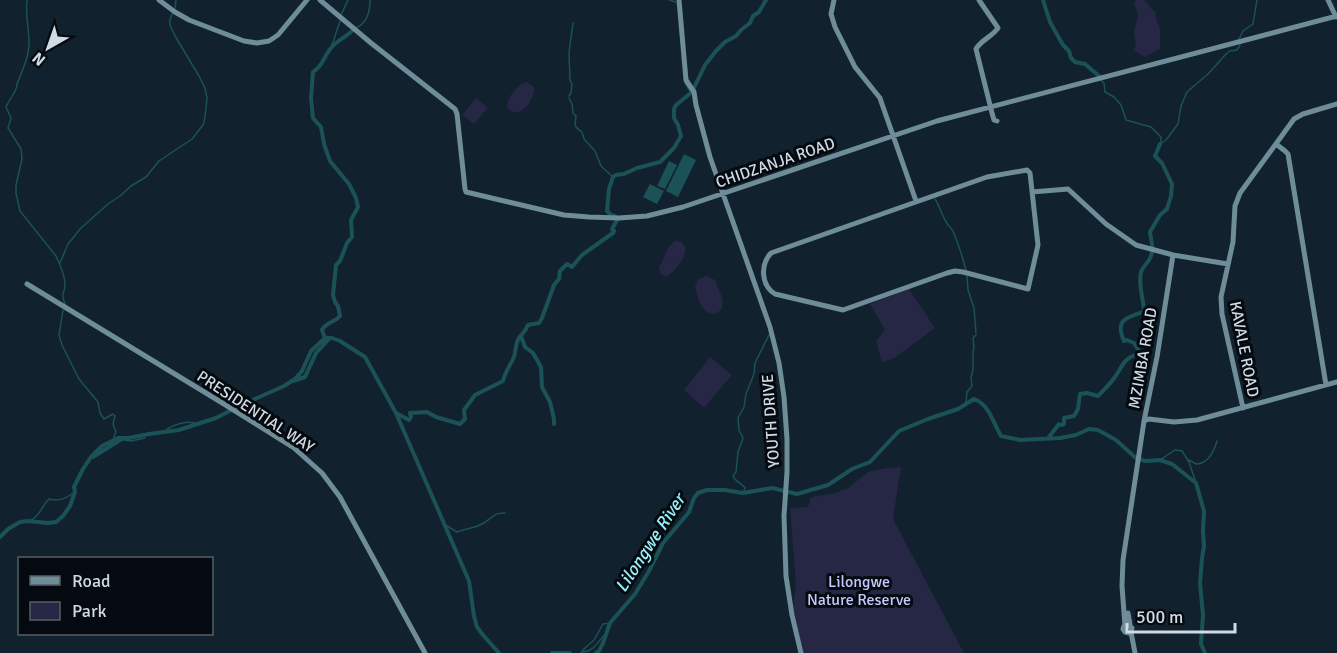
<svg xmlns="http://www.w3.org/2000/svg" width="1337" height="653" font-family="Signika,sans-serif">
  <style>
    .green { fill: #262744 }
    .water { fill: #1b5257 }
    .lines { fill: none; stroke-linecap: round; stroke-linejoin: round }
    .stream { stroke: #1b5257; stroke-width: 1.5 }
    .river { stroke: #1b5257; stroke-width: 4 }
    .secondary { stroke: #6e8d98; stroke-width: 5 }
    .labels { text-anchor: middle; stroke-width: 6; stroke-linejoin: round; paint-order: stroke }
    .street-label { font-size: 16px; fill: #d1dbe3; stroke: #040a0f }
    .park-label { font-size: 16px; fill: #c5cafc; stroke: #040a0f }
    .water-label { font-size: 18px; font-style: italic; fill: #96f0f9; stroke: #040a0f }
  </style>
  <rect width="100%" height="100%" fill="#11212d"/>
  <path class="green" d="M1136 0H1144L1156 13 1155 16 1160 29V49L1145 57 1133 50 1136 46 1134 33 1138 15 1134 3Z
    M527 82 534 87C536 98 519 123 507 107 507 98 517 84 527 82Z
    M476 98 488 108 474 124 462 115Z
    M675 241 682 242C684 246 686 247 685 252 684 260 673 273 666 277L660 273 659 268 669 246Z
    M707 276 715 280 723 300 722 309 715 314C701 314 698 299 695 287L698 279Z
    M909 289 935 328 896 357 882 363 876 341 885 330 870 304Z
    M710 357 732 375 704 408 684 390Z
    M901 467 893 519 964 653H803L793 610 796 585 790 508 808 507 811 497 836 493 848 488 868 472 887 468Z"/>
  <path class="water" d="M684 154 696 160 678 197 666 191Z
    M669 161 677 165 665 189 657 186Z
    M650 184 664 191 657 204 643 197Z"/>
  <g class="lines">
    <path class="stream" d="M27 0C25 15 29 28 29 43 29 57 22 71 17 84 17 92 9 99 6 107L11 118 8 128 21 149 22 159 16 185V193L20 211 56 256C60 264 65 275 65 285 65 294 60 292 65 304
      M669 0 676 2
      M175 8 176 0
      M341 15 348 0
      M355 28C367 24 370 12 370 0
      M1239 39 1243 31 1253 24 1257 0
      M331 48 340 21
      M1101 80 1104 83 1105 92 1114 97 1121 105 1126 120 1151 127 1161 137V143
      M685 83 691 93
      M569 96 571 93 572 84 570 80 569 52 573 23
      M569 98 572 104 573 113 576 116C575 125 573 126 582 132L584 139 595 151 601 166 613 177
      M1160 144 1166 140 1178 124 1181 106 1187 92 1208 74 1227 53 1230 51 1237 50 1240 45
      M935 199C941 208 942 218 949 226
      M950 227C956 233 963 260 966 270
      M60 263 68 244 81 228 108 204 120 196 131 186 146 177 159 161 192 139 203 125 205 117 207 98 205 88 199 76 175 36 170 25V19L173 12
      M967 276 968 290 974 308 976 333
      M63 310 59 335 62 345 79 379 98 402 100 413 104 419 113 414 115 416 113 424 116 432 114 436V439
      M962 406 966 402 967 392 972 386 971 378 973 369V352L974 347 973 338 976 335
      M167 429C176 424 188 420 198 424
      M123 439 124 440 131 441 145 438
      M1160 460 1175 450 1182 451 1189 462 1196 483
      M1189 461V460L1196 464C1208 464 1214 451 1217 441
      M743 493 745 488C742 483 735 482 733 476L736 472 738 452 743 438 739 430 738 418 744 407 746 394 754 374 755 363 769 335
      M30 521C43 513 39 509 49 499 60 502 66 498 75 492
      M444 524 457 532C465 529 474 528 482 524 491 520 493 512 505 513
      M583 652C596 651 598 639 607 633
      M581 653 584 649 594 640 603 624 610 623"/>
    <path class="river" d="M1043 0 1050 22 1063 45 1069 51 1071 58 1075 62 1085 64 1099 76
      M354 29C347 37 337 40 331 48 324 56 323 66 313 72L311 98 313 118 321 127 324 144 330 161 349 184 355 196
      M615 216 611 215 607 211 609 189 613 177 616 175 624 174 637 168 660 162 674 148 681 136 678 125 674 118V109L676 105 692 92 705 65 716 51 725 42 736 36 741 30 750 23 753 16 759 12 766 0
      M521 336 525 347 533 353 541 367 542 387 550 402 554 419V424
      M325 338 322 330C326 322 334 323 340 316L338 306 335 302 333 295 336 265 340 261 347 243 352 237 351 220 358 207 356 198
      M293 381 305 377 316 353 329 339
      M396 413 409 420 411 417 410 413 427 412 436 417 460 424 465 419 464 410 475 395 503 381C505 372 510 366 514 357 516 351 515 344 519 338 523 333 526 330 528 325L539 323 542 318 554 285 559 279 560 271 567 264 572 267 582 255 613 233 614 231 612 229 617 220
      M1061 425 1064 424V418L1074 416 1078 409 1080 394 1087 393 1098 396C1103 391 1110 384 1115 377 1124 364 1122 360 1139 353V351L1134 343 1127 340 1124 341C1115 320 1125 318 1143 312L1144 310C1143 297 1138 284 1141 272 1143 266 1147 264 1149 260 1155 251 1151 241 1150 232L1160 215 1167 209 1171 196 1172 184 1162 163 1155 156 1160 144
      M1049 437 1059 424
      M93 457 122 439
      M0 537 8 529 20 522 28 521 48 523 56 522 63 516 70 506 75 492 74 487 83 469 91 457 102 446 118 438H129L149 434 179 430 216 418 239 406 284 386 295 379 302 371 311 351 325 338H332L340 341 365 357 396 413 469 581 474 616 477 627 483 635 499 653
      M552 653H570
      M596 653 599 651 603 643 610 623 635 594 649 571 663 543 689 512 694 498 698 493 707 490H725L743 493 772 488 797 494 828 485 852 469 870 462 899 431 928 419 958 409 974 399C990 405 993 423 1001 436L1020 440 1060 438 1076 435 1089 429 1098 430 1116 440 1136 458 1145 461 1160 460 1172 464 1196 483 1204 511 1203 531 1204 546 1202 558 1200 583 1203 615 1201 644 1205 653"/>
    <path class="secondary" d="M159 0 175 12 189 20 244 41 257 43 269 41 278 35 307 0
      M320 0 371 43 455 109 457 114 465 189 466 192 564 215 589 217 619 218 647 216 683 207 937 121 1337 16
      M679 0 686 80 694 92 696 105 710 157 770 327 779 363 784 397 787 439V472L784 516 786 576 792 615 801 653
      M834 0 831 14 835 27 855 67 880 98 882 104 916 201
      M979 0 998 28C993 36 981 40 976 49L992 113 994 120 997 121
      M1328 0 1336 17
      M1276 144 1285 151 1288 154 1326 385
      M1027 170 1030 173 1038 245 1028 289 963 272 955 271 947 273 843 310 775 294C761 285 760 265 771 253L987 177Z
      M1032 192 1068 189 1106 224 1136 245 1173 255 1228 264
      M27 284 224 404 294 448 322 473 340 497 425 653
      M1243 408 1222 314 1221 297 1233 242 1235 206 1240 193 1294 119 1303 114 1337 104
      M1144 421 1149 419 1174 422 1197 420 1337 382
      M1128 613 1130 625
      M1125 626 1122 586 1123 560 1144 421 1157 357 1173 255
      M1131 632 1129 633 1125 632 1123 629 1124 626 1128 625 1132 628 1131 632 1135 653"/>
  </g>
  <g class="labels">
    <g class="street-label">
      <text transform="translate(775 162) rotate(-19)" y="6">CHIDZANJA ROAD</text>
      <text transform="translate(1245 349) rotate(79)" y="6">KAVALE ROAD</text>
      <text transform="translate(1142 358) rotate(-80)" y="6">MZIMBA ROAD</text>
      <text transform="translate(256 411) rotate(33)" y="6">PRESIDENTIAL WAY</text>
      <text transform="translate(770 421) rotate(-94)" y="6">YOUTH DRIVE</text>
    </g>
    <g class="park-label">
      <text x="859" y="587">Lilongwe<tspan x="859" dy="18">Nature Reserve</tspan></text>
    </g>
    <g class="water-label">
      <text transform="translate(650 543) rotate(-57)" y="6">Lilongwe River</text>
    </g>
  </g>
  <rect x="18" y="557" width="195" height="78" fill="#040a0f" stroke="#565e64" stroke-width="1.5"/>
  <rect x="30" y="576" width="30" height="9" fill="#6e8d98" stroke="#565e64" stroke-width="1.5"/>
  <text x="72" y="587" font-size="18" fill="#d1dbe3">Road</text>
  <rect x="30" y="602" width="30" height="18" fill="#262744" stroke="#565e64" stroke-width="1.5"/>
  <text x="72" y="617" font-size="18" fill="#d1dbe3">Park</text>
  <g transform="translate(48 48) rotate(220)" stroke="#040a0f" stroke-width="4.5" paint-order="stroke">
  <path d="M0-4.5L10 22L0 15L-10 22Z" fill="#d1dbe3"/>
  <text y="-9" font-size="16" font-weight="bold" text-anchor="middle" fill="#d1dbe3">N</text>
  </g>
  <path d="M1127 623v9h108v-9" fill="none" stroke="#d1dbe3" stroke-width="3"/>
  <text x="1136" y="623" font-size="18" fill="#d1dbe3" stroke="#040a0f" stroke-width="4.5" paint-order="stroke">500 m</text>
</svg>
